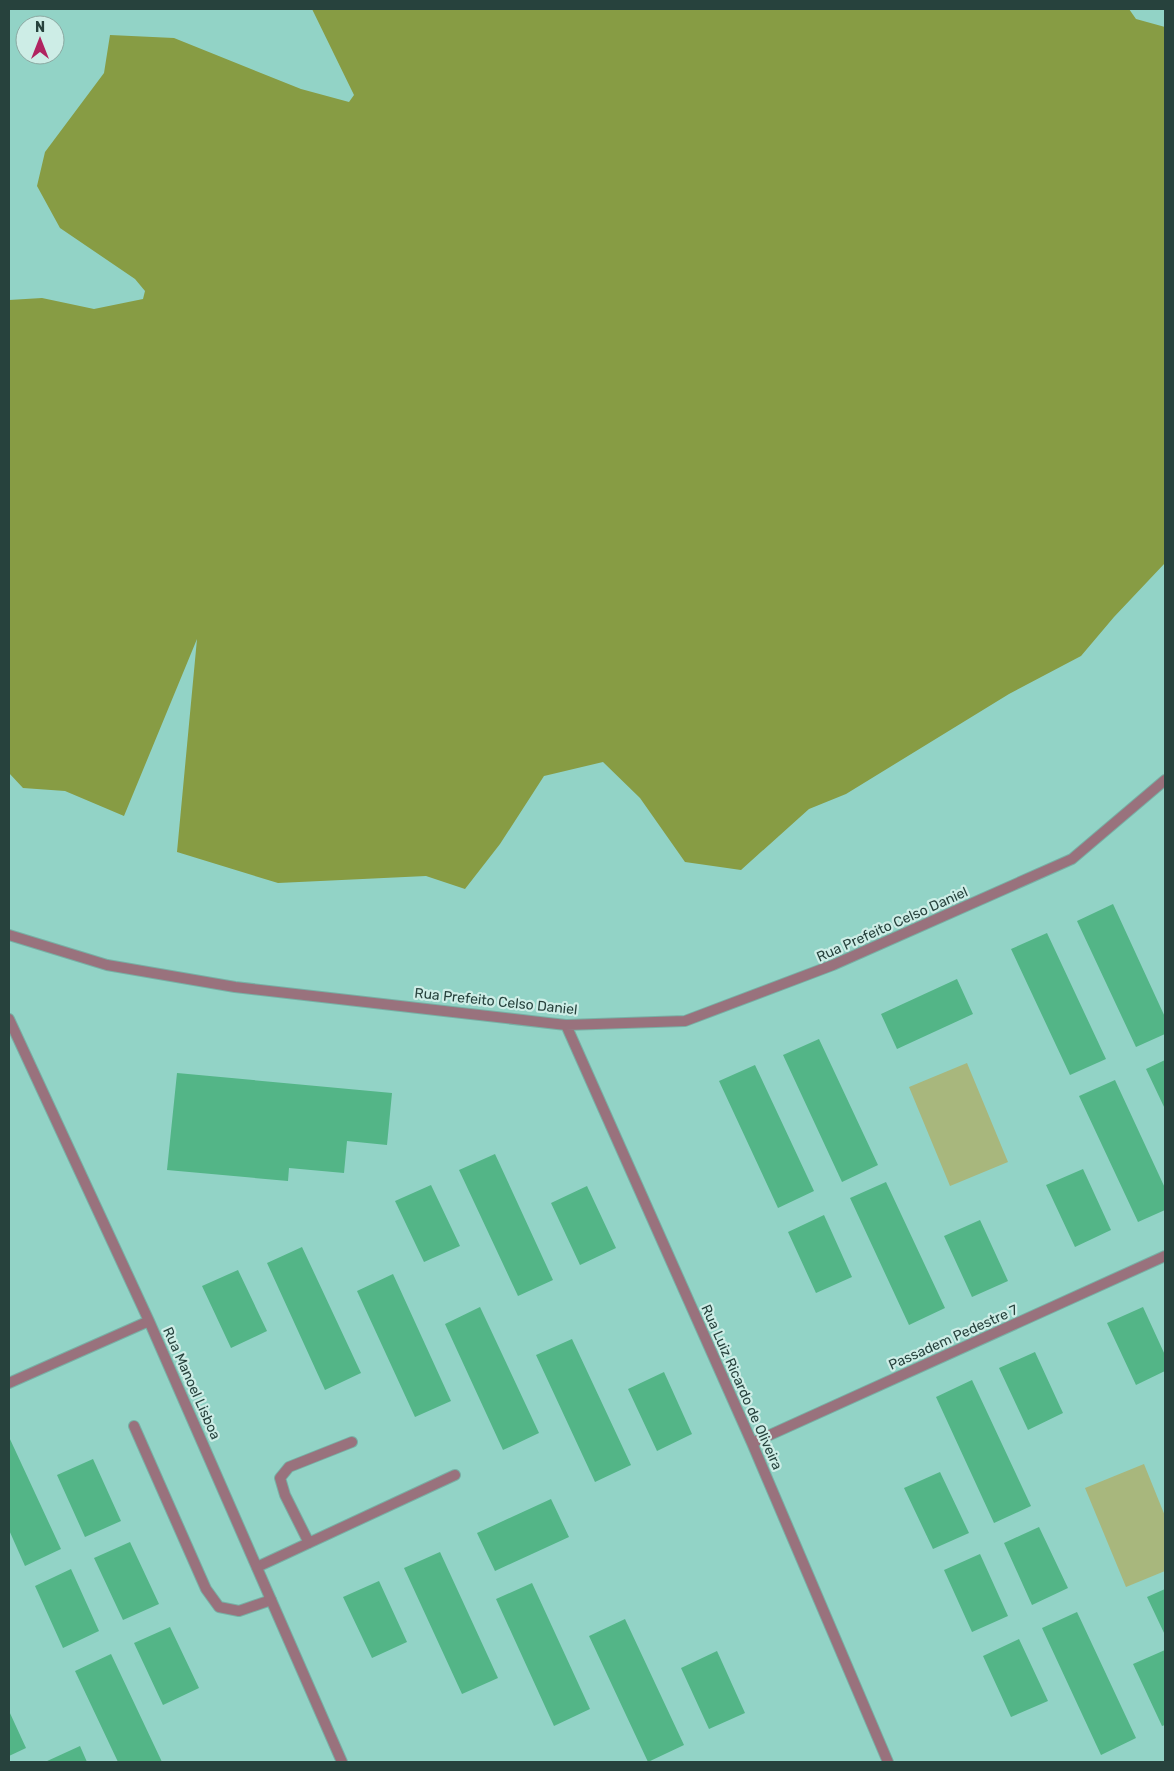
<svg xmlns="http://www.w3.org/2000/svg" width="1174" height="1771" font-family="Rubik,sans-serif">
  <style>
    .green { fill: #a8b77d }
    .forest { fill: #879c44 }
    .building { fill: #53b587 }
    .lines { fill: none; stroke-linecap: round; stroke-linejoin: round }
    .service-casing { stroke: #78b0a5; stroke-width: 12 }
    .minor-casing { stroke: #78b0a5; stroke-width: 12 }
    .service { stroke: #99727d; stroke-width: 10 }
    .minor { stroke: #99727d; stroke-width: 10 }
    .labels { text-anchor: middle; stroke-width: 4.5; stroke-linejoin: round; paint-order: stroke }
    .street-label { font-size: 14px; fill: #27423d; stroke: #cdede6 }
  </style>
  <rect width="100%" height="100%" fill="#92d3c6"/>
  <path class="green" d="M967 1063 1008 1162 950 1186 909 1087Z
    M1144 1464 1165 1516V1571L1126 1587 1085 1488Z"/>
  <path class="forest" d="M312 9H1129L1136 19 1165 27V563L1114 617 1081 656 1009 694 846 794 809 809 741 870 685 862 640 798 603 762 544 776 500 844 465 889 426 876 278 883 177 852 197 639 124 816 65 791 23 788 9 773V300L42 298 94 309 143 299 145 291 135 279 60 228 37 186 45 152 104 73 110 35 174 38 301 89 349 102 354 95Z"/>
  <path class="building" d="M1113 904 1165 1017V1034L1136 1047 1077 921Z
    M1047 933 1106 1059 1070 1075 1011 949Z
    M957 979 973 1014 897 1049 881 1014Z
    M819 1039 878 1165 842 1182 783 1055Z
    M1165 1060V1109L1146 1069Z
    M755 1065 814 1191 778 1208 719 1081Z
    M177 1073 392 1093 387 1145 347 1141 344 1173 289 1168 288 1181 167 1170Z
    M1115 1080 1165 1188V1210L1138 1222 1079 1096Z
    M495 1154 553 1280 518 1296 459 1170Z
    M1083 1169 1111 1230 1075 1247 1046 1185Z
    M886 1182 945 1308 909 1325 850 1198Z
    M431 1185 460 1246 424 1262 395 1201Z
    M587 1186 616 1248 580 1265 551 1203Z
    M824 1215 852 1277 816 1293 788 1232Z
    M980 1220 1008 1281 972 1297 944 1236Z
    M302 1247 361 1373 325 1390 267 1263Z
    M238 1270 267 1331 231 1348 202 1286Z
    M393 1274 451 1401 415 1417 357 1291Z
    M480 1307 539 1433 503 1450 445 1324Z
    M1143 1307 1165 1355V1371L1136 1385 1107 1323Z
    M572 1339 631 1465 595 1482 536 1355Z
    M1035 1352 1063 1413 1028 1430 999 1368Z
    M664 1372 692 1434 657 1451 628 1389Z
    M972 1380 1031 1506 994 1523 936 1397Z
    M9 1437 61 1549 25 1566 9 1530Z
    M93 1459 121 1521 85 1537 57 1475Z
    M940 1472 969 1533 933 1549 904 1488Z
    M551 1499 569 1537 495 1571 477 1533Z
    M1039 1527 1068 1588 1032 1605 1004 1543Z
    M130 1542 159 1604 123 1620 94 1558Z
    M440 1552 498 1678 462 1694 404 1568Z
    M980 1554 1008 1616 972 1632 944 1570Z
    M71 1569 99 1631 63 1648 35 1586Z
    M379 1581 407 1642 372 1658 343 1597Z
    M532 1583 590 1709 554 1726 496 1599Z
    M1165 1589V1635L1147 1597Z
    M1077 1612 1136 1738 1101 1755 1042 1628Z
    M625 1619 684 1745 648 1762 589 1636Z
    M170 1627 199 1688 163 1705 134 1643Z
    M1019 1639 1048 1701 1011 1717 983 1656Z
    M1165 1650V1725L1162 1726 1133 1664Z
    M717 1651 745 1713 709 1729 681 1668Z
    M111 1654 162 1762H118L75 1671Z
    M9 1711 26 1748 9 1756Z
    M80 1746 87 1762H45Z"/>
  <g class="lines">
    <g class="service-casing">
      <path id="service" d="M134 1426 206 1589 219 1607 239 1611 271 1600
        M309 1543 285 1495 280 1478 289 1467 352 1442
        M257 1567 455 1475"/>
    </g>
    <g class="minor-casing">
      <path id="minor" d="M9 935 107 965 235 987 566 1025 685 1021 833 965 1072 859 1165 780
        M9 1019 149 1321 342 1762
        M566 1025 752 1443 888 1762
        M9 1383 149 1321
        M752 1443 1165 1256"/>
    </g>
    <use href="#service" class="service"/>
    <use href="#minor" class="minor"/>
  </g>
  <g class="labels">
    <g class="street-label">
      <text transform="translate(892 924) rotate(-24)" y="5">Rua Prefeito Celso Daniel</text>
      <text transform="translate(496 1001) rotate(6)" y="5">Rua Prefeito Celso Daniel</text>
      <text transform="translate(953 1337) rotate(-24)" y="5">Passadem Pedestre 7</text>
      <text transform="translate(192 1383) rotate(66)" y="5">Rua Manoel Lisboa</text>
      <text transform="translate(742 1387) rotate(66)" y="5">Rua Luiz Ricardo de Oliveira</text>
    </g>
  </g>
  <rect width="1174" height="1771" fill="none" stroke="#27423d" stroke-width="20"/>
  <g transform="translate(40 40)"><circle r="24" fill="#cdede6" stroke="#8ba9a2"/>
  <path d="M0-4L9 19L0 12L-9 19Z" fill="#b02460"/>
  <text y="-8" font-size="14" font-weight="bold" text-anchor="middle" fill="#27423d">N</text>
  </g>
</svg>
